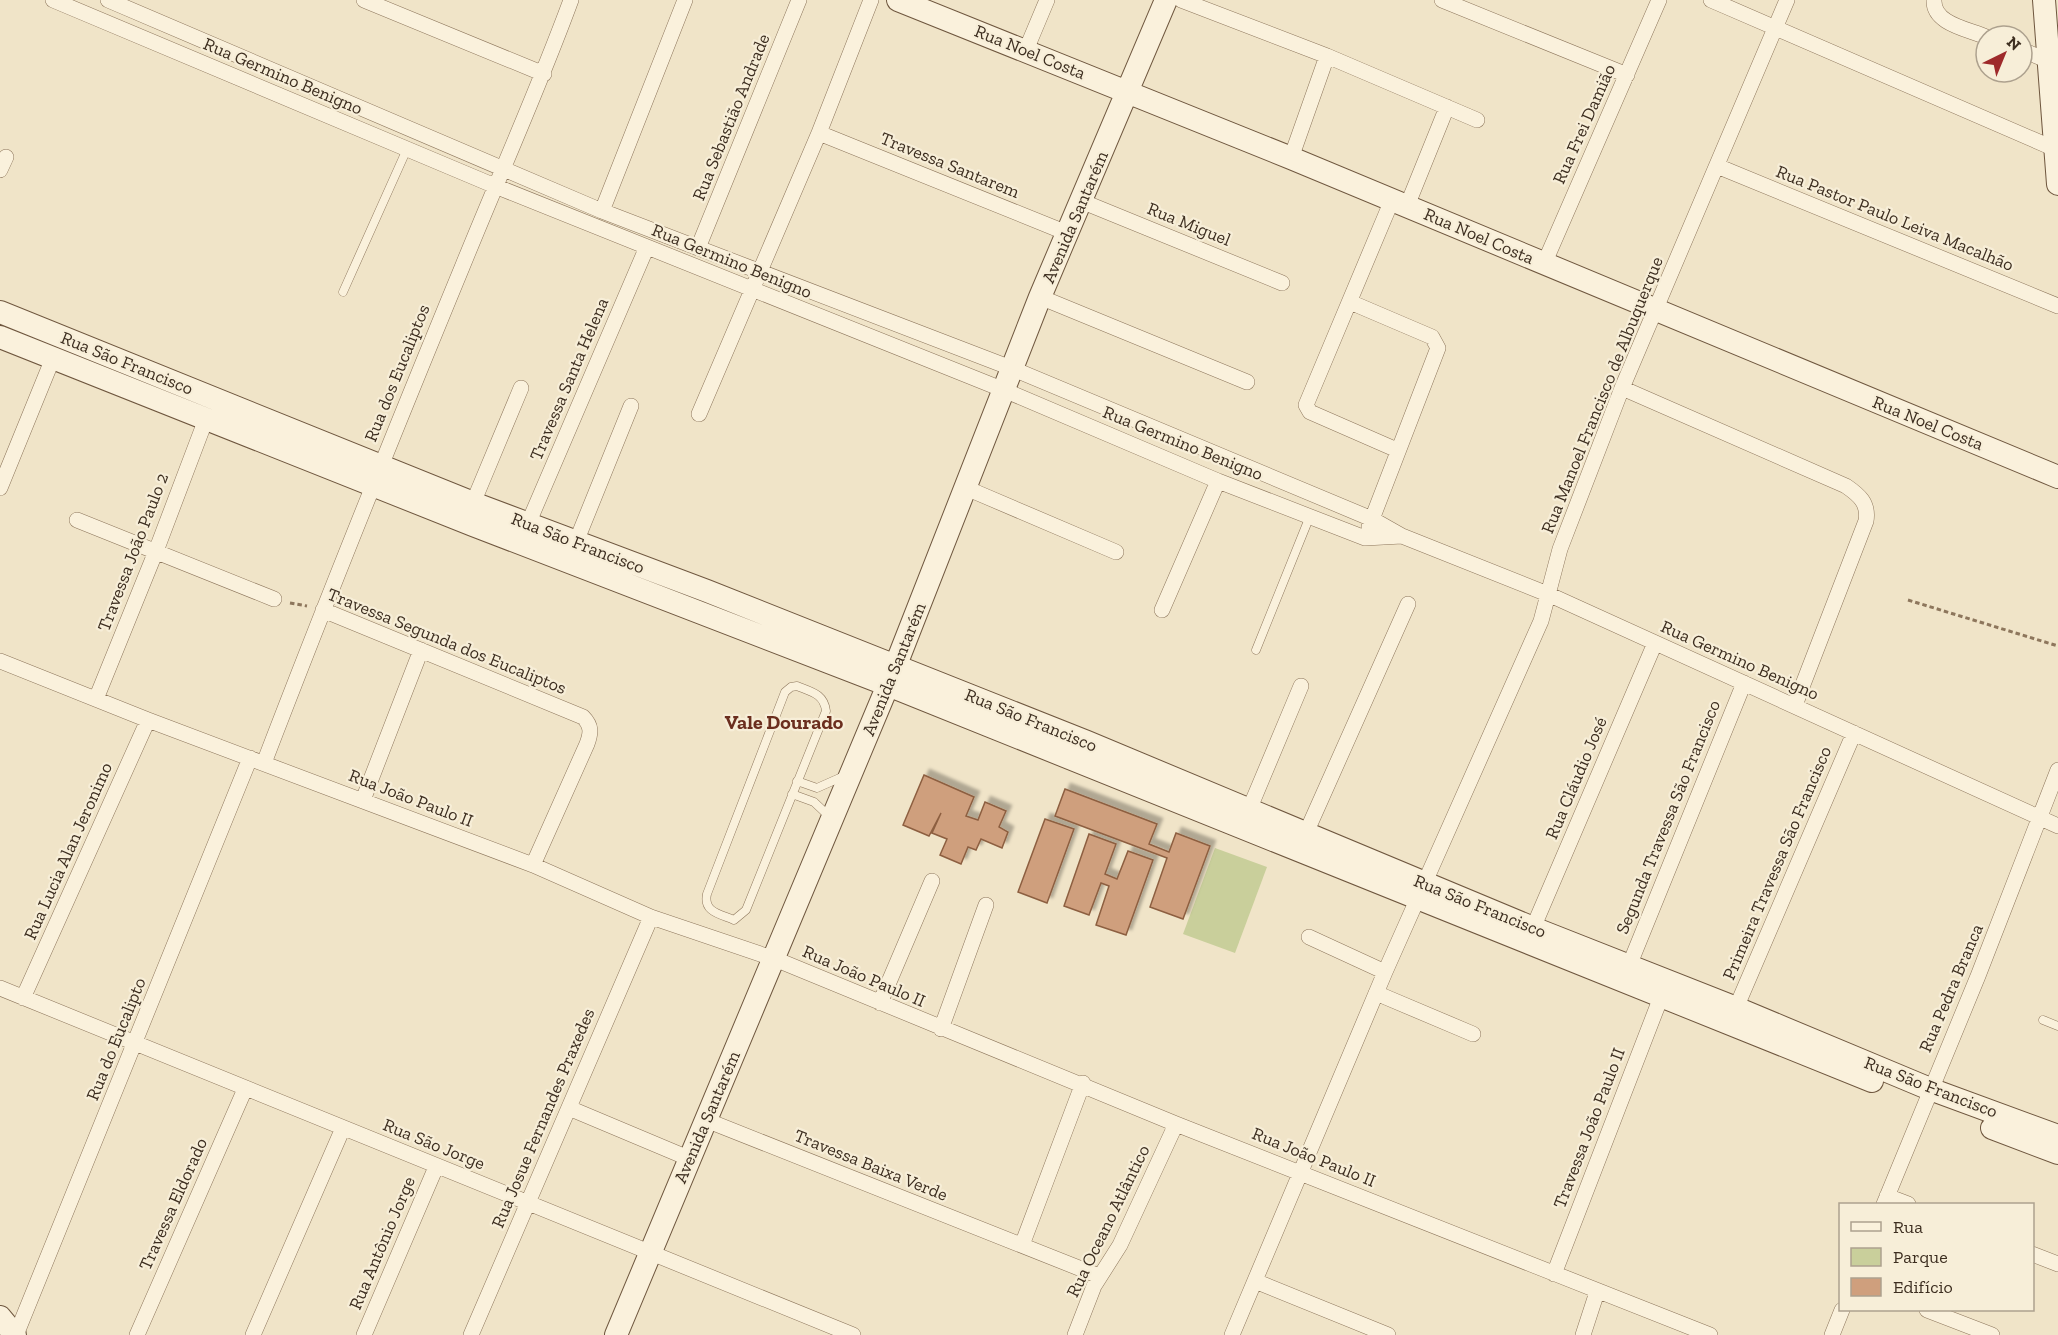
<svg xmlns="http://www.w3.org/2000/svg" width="2058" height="1335" font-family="'Zilla Slab',serif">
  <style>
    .green { fill: #c9cf9b }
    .building { fill: #cf9f7d; stroke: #8d5f41; stroke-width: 1.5; filter: url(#shadow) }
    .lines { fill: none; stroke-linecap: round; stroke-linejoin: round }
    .lane-casing { stroke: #8d765c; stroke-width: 9 }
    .street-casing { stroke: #8d765c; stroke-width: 16 }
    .secondary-casing { stroke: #6f573f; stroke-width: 24 }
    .path { stroke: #8d765c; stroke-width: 3; stroke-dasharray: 4.5 3; stroke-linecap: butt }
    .lane { stroke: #faf1dc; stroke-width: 8 }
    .street { stroke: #faf1dc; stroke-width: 15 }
    .secondary { stroke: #faf1dc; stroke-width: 22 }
    .labels { text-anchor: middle; stroke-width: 4.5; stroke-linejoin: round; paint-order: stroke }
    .street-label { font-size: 18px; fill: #3d2e20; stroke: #f7eed8 }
    .neighbourhood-label { font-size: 20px; font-weight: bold; fill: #6b2e1e; stroke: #f7eed8 }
  </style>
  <defs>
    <filter id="shadow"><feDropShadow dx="5.5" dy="-5.5" stdDeviation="1.5" flood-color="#0004"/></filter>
  </defs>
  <rect width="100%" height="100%" fill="#f0e4c8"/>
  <path class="green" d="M1215 848 1267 867 1235 953 1183 934Z"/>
  <path class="building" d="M924 775 974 797 966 816 978 820 985 802 1006 811 999 827 1008 832 1002 848 981 839 976 850 968 847 961 864 940 855 947 839 932 833 941 813 929 836 903 825Z
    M1065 789 1157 824 1149 844 1169 852 1176 833 1210 846 1183 919 1150 907 1167 858 1055 816Z
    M1045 819 1074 829 1047 903 1018 892Z
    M1089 834 1116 844 1105 874 1117 879 1128 851 1153 860 1126 935 1096 925 1109 886 1101 883 1089 915 1064 906Z"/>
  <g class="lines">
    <g class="lane-casing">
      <path id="lane" d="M343 292 407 149
        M1256 650 1310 516
        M797 686C812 692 824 694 826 711L746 910 734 920C720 914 703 912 707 894L785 692 791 687Z
        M797 781 817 788 844 776
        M792 794 814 802 831 818
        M2043 1020 2058 1026"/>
    </g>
    <g class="street-casing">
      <path id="street" d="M53 0 495 186 1004 390 1218 481 1365 538 1402 536
        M108 0 602 211 1011 368 1372 519 1402 536 1550 595 2058 826
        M364 0 544 74
        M1181 0 1327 56 1477 120
        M1442 0 1627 75
        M1711 0 2055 149
        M1934 0C1933 24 1968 29 1986 37
        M1026 50 1047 0
        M2022 50 2049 61
        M819 133 1067 233
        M1291 158 1327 56
        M1717 166 2058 306
        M0 170 6 157
        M1392 200 1306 405 1310 412 1397 450
        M1081 201 1282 283
        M1407 206 1447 107
        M602 211 685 0
        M698 248 799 0
        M1544 264 1659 0
        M1040 297 1247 382
        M1350 302 1432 337 1438 348 1369 527
        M1622 388 1846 486C1859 495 1869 503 1866 521L1795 705
        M699 414 819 133 871 0
        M0 488 53 358
        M966 488 1116 552
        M473 503 521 388
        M77 520 274 599
        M528 524 646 249
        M576 542 631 406
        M323 610 583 717C592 726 591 733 587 744L533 865
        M1162 610 1218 481
        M0 661 148 720 533 865 651 917 775 959 1176 1124 1710 1335
        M96 699 156 551 206 419
        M264 763C328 596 395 430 463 265 499 176 538 90 571 0
        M363 800 421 650
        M1249 810 1301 686
        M1306 833 1408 604
        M1533 928 1655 643
        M1309 937 1385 972
        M1629 966 1744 683
        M0 988 853 1335
        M1376 993 1473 1034
        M23 998 148 720
        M880 1003 932 881
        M1736 1008 1854 733
        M941 1029 986 905
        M569 1108 688 1158
        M706 1120 1099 1276
        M1887 1196 1908 1204
        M1884 1204 1978 976 2058 770
        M1022 1245 1083 1083
        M2032 1254 2058 1264
        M1554 1274 1661 997
        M1255 1281 1388 1335
        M1927 1310 1992 1335
        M16 1335 250 758
        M137 1335 245 1089
        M253 1335 343 1128
        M364 1335 436 1167
        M471 1335 651 917
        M1075 1335 1094 1286 1120 1245 1176 1124
        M1232 1335 1385 972 1541 621 1560 549 1622 388 1787 0
        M1583 1335 1597 1292
        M1832 1335 1842 1310"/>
    </g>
    <g class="secondary-casing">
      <path id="secondary" d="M898 0 1291 158 2058 477
        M2044 0 2058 184
        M0 312 473 503 707 591 1087 742 1533 928 1736 1008 1930 1089 2058 1136
        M0 337 473 525 888 685 1872 1081
        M1992 1128 2058 1153
        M0 1317 15 1335
        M616 1335 888 685 1040 297 1166 0"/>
    </g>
    <path class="path" d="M1908 600 2058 646
      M290 603 307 606"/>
    <use href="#lane" class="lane"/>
    <use href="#street" class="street"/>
    <use href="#secondary" class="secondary"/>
  </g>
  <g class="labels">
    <g class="street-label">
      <text transform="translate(1030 52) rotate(22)" y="6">Rua Noel Costa</text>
      <text transform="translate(283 76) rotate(23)" y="6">Rua Germino Benigno</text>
      <text transform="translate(731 117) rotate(-68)" y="6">Rua Sebastião Andrade</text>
      <text transform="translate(1584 124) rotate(-66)" y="6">Rua Frei Damião</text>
      <text transform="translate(950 165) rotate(22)" y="6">Travessa Santarem</text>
      <text transform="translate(1075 217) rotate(-67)" y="6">Avenida Santarém</text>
      <text transform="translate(1895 218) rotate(22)" y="6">Rua Pastor Paulo Leiva Macalhão</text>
      <text transform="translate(1189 224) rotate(22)" y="6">Rua Miguel</text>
      <text transform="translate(1479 236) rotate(23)" y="6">Rua Noel Costa</text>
      <text transform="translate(732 261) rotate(22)" y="6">Rua Germino Benigno</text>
      <text transform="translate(127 363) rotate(22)" y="6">Rua São Francisco</text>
      <text transform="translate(397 373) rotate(-68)" y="6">Rua dos Eucaliptos</text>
      <text transform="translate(569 379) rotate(-67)" y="6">Travessa Santa Helena</text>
      <text transform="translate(1602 395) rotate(-68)" y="6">Rua Manoel Francisco de Albuquerque</text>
      <text transform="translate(1928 423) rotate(22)" y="6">Rua Noel Costa</text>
      <text transform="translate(1183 443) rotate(22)" y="6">Rua Germino Benigno</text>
      <text transform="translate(578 543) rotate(21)" y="6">Rua São Francisco</text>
      <text transform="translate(133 552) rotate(-69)" y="6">Travessa João Paulo 2</text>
      <text transform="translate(447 641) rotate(22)" y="6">Travessa Segunda dos Eucaliptos</text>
      <text transform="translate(1740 660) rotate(24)" y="6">Rua Germino Benigno</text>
      <text transform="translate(894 669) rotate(-68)" y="6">Avenida Santarém</text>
      <text transform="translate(1031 720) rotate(22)" y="6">Rua São Francisco</text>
      <text transform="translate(1576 778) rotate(-67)" y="6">Rua Cláudio José</text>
      <text transform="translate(411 798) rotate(21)" y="6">Rua João Paulo II</text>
      <text transform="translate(1668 817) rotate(-68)" y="6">Segunda Travessa São Francisco</text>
      <text transform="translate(68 851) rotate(-66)" y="6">Rua Lucia Alan Jeronimo</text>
      <text transform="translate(1777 863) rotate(-67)" y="6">Primeira Travessa São Francisco</text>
      <text transform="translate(1480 906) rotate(22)" y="6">Rua São Francisco</text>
      <text transform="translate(864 976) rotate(23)" y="6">Rua João Paulo II</text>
      <text transform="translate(1951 988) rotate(-67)" y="6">Rua Pedra Branca</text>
      <text transform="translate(116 1039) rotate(-68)" y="6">Rua do Eucalipto</text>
      <text transform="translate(1931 1087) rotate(21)" y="6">Rua São Francisco</text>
      <text transform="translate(707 1117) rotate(-67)" y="6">Avenida Santarém</text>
      <text transform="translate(543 1118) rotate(-67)" y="6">Rua Josue Fernandes Praxedes</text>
      <text transform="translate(1589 1128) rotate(-69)" y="6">Travessa João Paulo II</text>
      <text transform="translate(434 1144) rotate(22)" y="6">Rua São Jorge</text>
      <text transform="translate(1314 1157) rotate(22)" y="6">Rua João Paulo II</text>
      <text transform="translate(871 1165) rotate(22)" y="6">Travessa Baixa Verde</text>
      <text transform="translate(173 1204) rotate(-66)" y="6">Travessa Eldorado</text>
      <text transform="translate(1108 1221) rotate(-64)" y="6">Rua Oceano Atlântico</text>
      <text transform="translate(382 1243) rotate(-67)" y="6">Rua Antônio Jorge</text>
    </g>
    <g class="neighbourhood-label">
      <text x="784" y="729">Vale Dourado</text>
    </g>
  </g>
  <rect x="1839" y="1203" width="195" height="108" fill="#f7eed8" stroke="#ada18e" stroke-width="1.5"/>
  <rect x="1851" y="1222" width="30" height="9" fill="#faf1dc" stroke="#ada18e" stroke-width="1.5"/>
  <text x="1893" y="1233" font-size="18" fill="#3d2e20">Rua</text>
  <rect x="1851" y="1248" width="30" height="18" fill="#c9cf9b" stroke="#ada18e" stroke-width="1.5"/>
  <text x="1893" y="1263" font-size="18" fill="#3d2e20">Parque</text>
  <rect x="1851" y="1278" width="30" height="18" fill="#cf9f7d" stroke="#ada18e" stroke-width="1.5"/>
  <text x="1893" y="1293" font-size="18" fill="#3d2e20">Edifício</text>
  <g transform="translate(2004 54) rotate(43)"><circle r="28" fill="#f7eed8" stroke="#ada18e" stroke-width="1.5"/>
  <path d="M0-4.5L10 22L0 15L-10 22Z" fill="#9e2a2b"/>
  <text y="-9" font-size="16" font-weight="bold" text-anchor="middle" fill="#3d2e20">N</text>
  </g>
</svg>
